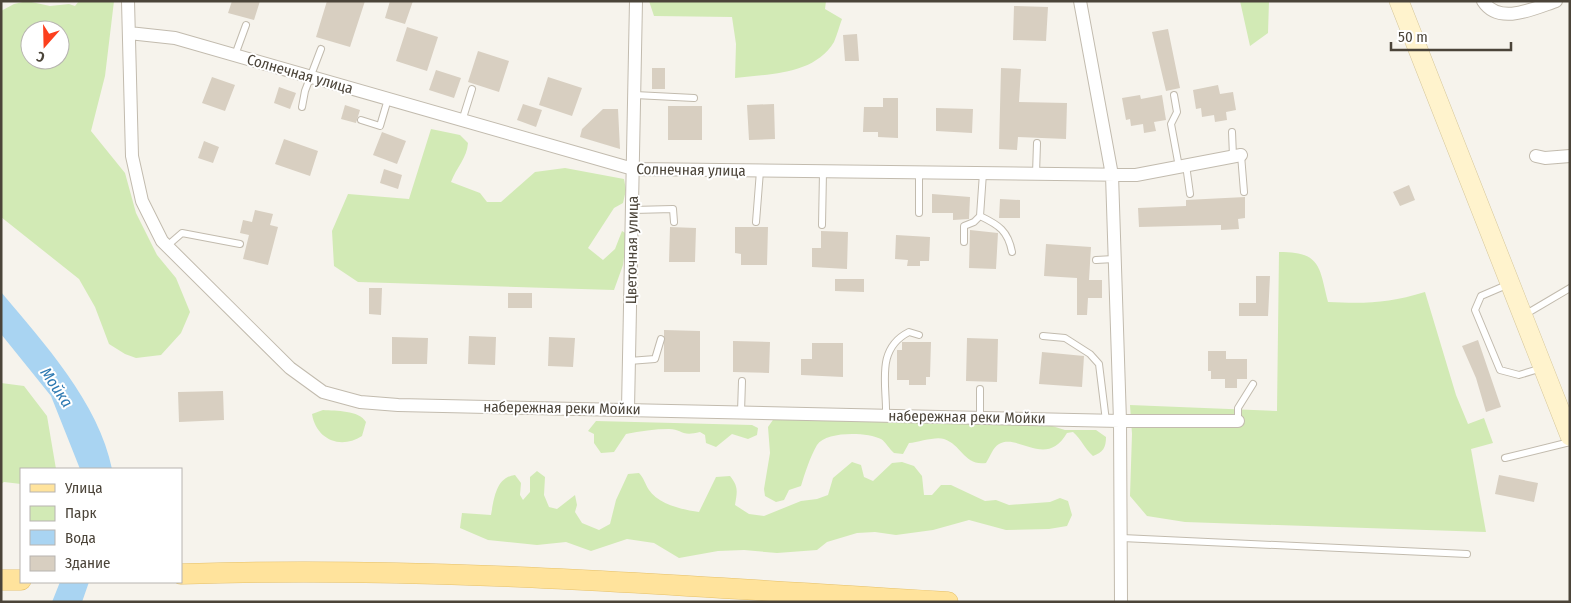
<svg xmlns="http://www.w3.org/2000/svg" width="1571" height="603" font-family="'Fira Sans Condensed',sans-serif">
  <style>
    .green { fill: #d2eab5; fill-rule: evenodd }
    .water { fill: #a9d4f2 }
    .building { fill: #d8cfc1 }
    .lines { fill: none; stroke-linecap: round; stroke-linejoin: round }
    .lane-casing { stroke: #c2bbae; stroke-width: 8 }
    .street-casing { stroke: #c2bbae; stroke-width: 14 }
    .secondary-casing { stroke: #d6c79b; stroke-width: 20 }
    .primary-casing { stroke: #e6c16a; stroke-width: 21 }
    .lane { stroke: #fff; stroke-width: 6 }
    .street { stroke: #fff; stroke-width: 12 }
    .secondary { stroke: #fff3cd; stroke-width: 19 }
    .primary { stroke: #ffe39c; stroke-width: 20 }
    .labels { text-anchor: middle; stroke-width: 4; stroke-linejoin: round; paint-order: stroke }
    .street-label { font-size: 15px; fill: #4b4439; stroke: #fff }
    .water-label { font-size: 16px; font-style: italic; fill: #2e7ab2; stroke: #fff }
  </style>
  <rect width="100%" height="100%" fill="#f6f3ec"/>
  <path class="green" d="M27 1 50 6 69 4 75 6 79 1H114L105 76 91 131 125 173 136 213 157 255 176 278 190 312 181 333 161 355 136 358 125 354 109 344 95 307 79 279 1 217V11L14 4ZM30 30H60V60H30Z
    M649 1H826L825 9 842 19C839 27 837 35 834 42 814 75 769 74 735 78L736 44 732 17 654 16Z
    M1240 1H1269L1268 33 1250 46Z
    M431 129 460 135 468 143C467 158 456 168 451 182L480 193 487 202H501L535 172 565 168 624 179 626 190 623 203 614 208 588 248 603 260 615 249 622 231 627 234 623 265 614 290 358 282 334 266 332 231 348 194 409 199Z
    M1279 252C1321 252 1319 266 1328 302 1366 304 1389 303 1425 292L1456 395 1468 424 1484 418 1493 443 1471 449 1486 532 1185 522 1147 516 1130 496 1132 434 1130 405 1277 411Z
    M1 383 24 386 47 416 56 469H21V484L4 482 1 484Z
    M323 410C336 411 359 410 366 422L362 436C340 450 316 439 312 414Z
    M775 417 1036 421 1065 430H1096L1106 437C1106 448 1103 452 1093 456 1084 448 1082 440 1073 432L1067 433C1046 469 1019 433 999 444 993 447 990 457 986 463 964 466 962 445 944 439 936 436 919 442 909 443L903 454 894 453C889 449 886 442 881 439 867 432 826 431 817 445 810 457 805 473 801 486L789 490 784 500 776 502 765 496 764 489 770 453 768 427Z
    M596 421 752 425 758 428 757 435 748 439 732 434 716 447 706 443 705 435 700 432C681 437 682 429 669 429 655 429 640 431 626 434L614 452 601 453 594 443V434L588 431Z
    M852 462 861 465 864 477 873 481 892 463 902 462 914 466 922 476 924 495H932L941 485H951L985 501 996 500 1009 505 1050 502 1060 498 1068 501 1072 515 1067 526 1049 529 1006 530 969 520 933 530 896 535 875 532 857 533 827 542 817 550 777 553 744 550 718 551 679 558 654 543 627 539 591 551 566 542 537 545 488 540 460 528 462 513 491 515C494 499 496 477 515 475L521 483 520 495 523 500 530 492V477L537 471 545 477 544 495 549 507 557 509 575 495 577 505 575 512 582 523 599 530 610 524 616 500 628 474 639 473C644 478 645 484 649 490 658 504 683 510 699 512L716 477 730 476C739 487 737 492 735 505L749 514 764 516 801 501 817 499 828 495 833 478Z"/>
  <path class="water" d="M1 292C43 342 99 403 112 469H80L51 396 1 334Z
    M60 582H89L82 602H52Z"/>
  <path class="building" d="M232 1H260L254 20 228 13Z
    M327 1H365L350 47 316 37Z
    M390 1H413L405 24 385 18Z
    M1014 6 1048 7 1046 41 1013 40Z
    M407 27 438 37 427 71 396 61Z
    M1168 29 1180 88 1166 91 1152 32Z
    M857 34 859 61H845L843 35Z
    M478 51 509 61 499 92 468 82Z
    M652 68H665V89H652Z
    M1001 68 1021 69 1019 102 1067 103 1066 139 1018 137 1017 150 999 149Z
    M436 70 461 78 454 98 429 90Z
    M212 77 235 85 225 111 202 103Z
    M548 77 582 88 572 116 539 105Z
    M1218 85 1220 94 1233 92 1236 110 1226 112 1227 120 1215 122 1214 115 1202 117 1201 108 1196 109 1193 90Z
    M279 87 296 93 290 109 274 103Z
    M1140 95 1141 99 1162 95 1166 120 1154 122 1156 131 1144 133 1143 124 1131 126 1130 119 1126 120 1122 98Z
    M883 98H898V138L878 137V132H863L864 107H883Z
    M523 104 542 110 536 127 517 120Z
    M774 104 775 139 749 140 747 105Z
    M345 105 360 110 356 123 341 119Z
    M668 106H702V140H668Z
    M936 108 973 109 972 133 936 131Z
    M603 109H618L620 149 580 137 582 129Z
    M382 132 406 141 397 164 373 155Z
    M284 139 318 151 310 176 275 164Z
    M204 141 219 147 213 163 198 158Z
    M384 169 402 175 398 189 380 183Z
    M1409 185 1415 200 1400 206 1393 192Z
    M932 194 970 197 969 219 953 220V213H932Z
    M1245 197V218L1238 219 1239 229 1221 230V225L1139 227 1138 208 1186 206V200Z
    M1000 199 1020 200V218H999Z
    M255 210 273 214 270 225 278 227 268 265 243 259 249 235 240 233 243 220 252 222Z
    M670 227 696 228 695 262H669Z
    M735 227H768L767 265H741V254L735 253Z
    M970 230 998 233 996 269 969 268Z
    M821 231 848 232 847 269 812 267V248H821Z
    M896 235 930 237 929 261H920V266H907L908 260 895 259Z
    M1046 244 1091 247 1089 280H1102V298H1088L1087 315H1077V278L1044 276Z
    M1256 276H1270L1268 316H1239V303H1256Z
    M835 279H864V292L835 291Z
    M369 288H382L381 315 369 314Z
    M508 293H532V308H508Z
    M664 330 700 331V372H664Z
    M469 336 496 337 495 365 468 364Z
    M392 337 428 338 427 364H392Z
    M549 337 575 338 573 367 548 366Z
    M967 338 998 339 997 382 966 381Z
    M1478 340 1501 407 1486 412 1476 378 1462 346Z
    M733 341 770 342 769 373 733 372Z
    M902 342H931L930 377H926V385H909V380H897V350H902Z
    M812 343H843V377L801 375V359H812Z
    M1208 351H1226V359H1247V379H1237V388H1225V379H1211V371H1208Z
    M1042 352 1084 356 1082 387 1039 384Z
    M223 391 224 420 179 422 178 392Z
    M1499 475 1538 483 1534 502 1495 494Z"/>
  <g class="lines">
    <g class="lane-casing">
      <path id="lane" d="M235 55 246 25
        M635 95 694 98
        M1174 95 1177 112 1171 124 1179 167
        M302 107 305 91 321 49
        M361 120 380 126 388 99
        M462 121 472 89
        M1232 132 1233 156
        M1241 155 1244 192
        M1186 165 1190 194
        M1036 174 1037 143
        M633 210 673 209 674 222
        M919 213V173
        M980 216C999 225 1008 231 1012 252
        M756 222 760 171
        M822 225 823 172
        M964 242V226L974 222 980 216 983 173
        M167 246 182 233 240 244
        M1096 260 1114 259
        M1509 284 1481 296 1475 310 1500 370 1519 375 1542 368
        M1526 314 1570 288
        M1043 336 1065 338 1090 354 1099 364 1106 421
        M629 361 655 359 661 339
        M741 412 742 381
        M886 415C887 385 875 349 909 332L919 335
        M980 418V389
        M1238 421V408L1253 384
        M1505 458 1570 442
        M1122 538 1467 554"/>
    </g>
    <g class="street-casing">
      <path id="street" d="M128 1 132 156 142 201 162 241 290 368 323 392 360 402 398 405 1120 421H1238
        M1080 1 1112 175 1120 421 1121 602
        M1483 1C1499 26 1535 8 1556 1
        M129 33 175 38 633 169 1136 175 1241 155
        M1536 156 1545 158 1570 156
        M628 409 636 1"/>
    </g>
    <g class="secondary-casing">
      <path id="secondary" d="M1399 1 1570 436"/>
    </g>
    <g class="primary-casing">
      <path id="primary" d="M181 574C437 565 693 587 948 602
        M1 580H21"/>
    </g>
    <use href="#lane" class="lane"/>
    <use href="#street" class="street"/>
    <use href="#secondary" class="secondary"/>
    <use href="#primary" class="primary"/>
  </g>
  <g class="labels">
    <g class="street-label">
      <text transform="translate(300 74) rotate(16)" y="5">Солнечная улица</text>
      <text transform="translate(691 170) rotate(1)" y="5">Солнечная улица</text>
      <text transform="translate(632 250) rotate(-89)" y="5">Цветочная улица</text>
      <text transform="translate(562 408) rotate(1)" y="5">набережная реки Мойки</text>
      <text transform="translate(967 417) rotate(1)" y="5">набережная реки Мойки</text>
    </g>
    <g class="water-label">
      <text transform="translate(57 387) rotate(56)" y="6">Мойка</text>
    </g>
  </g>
  <rect width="1571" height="603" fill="none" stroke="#4b4439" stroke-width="5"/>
  <rect x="20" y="468" width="162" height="115" fill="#ffffff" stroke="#b7b4b0"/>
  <rect x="30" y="484" width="25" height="8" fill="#ffe39c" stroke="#b7b4b0"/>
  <text x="65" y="493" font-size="15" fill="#4b4439">Улица</text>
  <rect x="30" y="506" width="25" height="15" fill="#d2eab5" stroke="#b7b4b0"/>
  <text x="65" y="518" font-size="15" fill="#4b4439">Парк</text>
  <rect x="30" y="530" width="25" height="15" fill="#a9d4f2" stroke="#b7b4b0"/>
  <text x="65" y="543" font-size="15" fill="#4b4439">Вода</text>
  <rect x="30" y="556" width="25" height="15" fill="#d8cfc1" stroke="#b7b4b0"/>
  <text x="65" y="568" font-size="15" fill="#4b4439">Здание</text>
  <g transform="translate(45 45) rotate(200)"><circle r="24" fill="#ffffff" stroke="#b7b4b0"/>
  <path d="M0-4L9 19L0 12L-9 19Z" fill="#fc3f1d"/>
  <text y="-8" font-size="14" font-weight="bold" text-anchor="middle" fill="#4b4439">С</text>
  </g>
  <path d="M1391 42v8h120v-8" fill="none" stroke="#4b4439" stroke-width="2.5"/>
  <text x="1398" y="42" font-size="15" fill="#4b4439" stroke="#ffffff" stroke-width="4" paint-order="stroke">50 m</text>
</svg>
